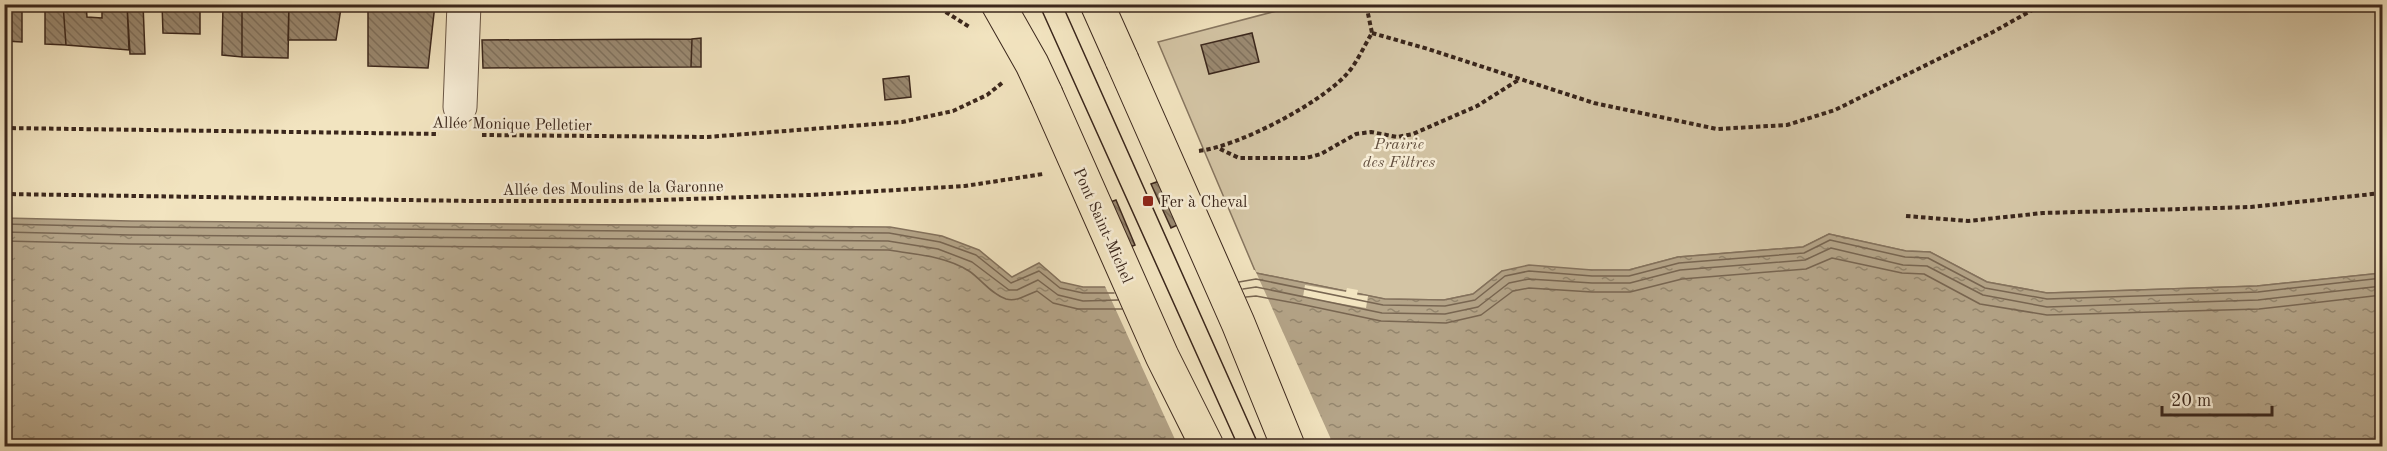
<svg xmlns="http://www.w3.org/2000/svg" width="2387" height="451" font-family="'Old Standard TT',serif">
  <style>
    .park { fill: #d3c4a4; stroke: #877660; stroke-width: 1.5 }
    .water { fill: url(#water-ripples); stroke: #84725d; stroke-width: 1.5 }
    .pier { fill: #f2e4c0 }
    .lines { fill: none; stroke-linecap: round; stroke-linejoin: round }
    .shore { stroke: #786652; stroke-width: 1.5 }
    .building { fill: url(#building-back-hatch); stroke: #3b271c; stroke-width: 1.5 }
    .minor-casing { stroke: #695645; stroke-width: 35 }
    .major-casing { stroke: #3b271c; stroke-width: 35 }
    .path { stroke: #3b271c; stroke-width: 4; stroke-dasharray: 4.5 3; stroke-linecap: butt }
    .minor { stroke: #f7edd6; stroke-width: 33 }
    .major { stroke: #f2e4c0; stroke-width: 33 }
    .tram { stroke: #3b271c; stroke-width: 1.5 }
    .major-bridge-casing { stroke: #3b271c; stroke-width: 35; stroke-linecap: butt }
    .major-bridge { stroke: #f2e4c0; stroke-width: 33 }
    .poi-dot { fill: #8f2418; stroke: #f7edd6; stroke-width: 2 }
    .labels { text-anchor: middle; stroke-width: 5; stroke-linejoin: round; paint-order: stroke }
    .street-label { font-size: 16px; fill: #3b271c; stroke: #f7edd6 }
    .park-label { font-size: 16px; font-style: italic; fill: #614e3e; stroke: #f7edd6 }
    .poi-label { font-size: 16px; fill: #3b271c; stroke: #f7edd6; text-anchor: start }
  </style>
  <defs>
    <pattern id="water-ripples" width="26" height="14" patternUnits="userSpaceOnUse" patternTransform="scale(1.5)"><rect width="26" height="14" fill="#b4a488"/><path d="M2 4q2-2 4 0t4 0M15 11q2-2 4 0t4 0" fill="none" stroke="#94866e"/></pattern>
    <pattern id="building-back-hatch" width="6" height="6" patternUnits="userSpaceOnUse" patternTransform="scale(1.5)"><rect width="6" height="6" fill="#9a8971"/><path d="M-1 5l2 2M0 0l6 6M5-1l2 2" fill="none" stroke="#7f705c"/></pattern>
  </defs>
  <rect width="100%" height="100%" fill="#f2e4c0"/>
  <filter id="stains"><feTurbulence type="fractalNoise" baseFrequency=".00333" numOctaves="4"/><feColorMatrix values="0 0 0 0 .2 0 0 0 0 .09 0 0 0 0 .02 0 0 0 .5 -.17"/></filter>
  <radialGradient id="worn" r=".72"><stop offset=".6" stop-color="#630" stop-opacity="0"/><stop offset="1" stop-color="#630" stop-opacity=".3"/></radialGradient>
  <path class="park" d="M1303 4 2382 5V273L2257 286 2047 293 1987 282 1930 252 1906 251 1829 234 1803 247 1678 257 1629 270 1502 271 1473 294 1444 300 1384 299 1256 273 1158 42Z"/>
  <path class="water" d="M5 218 131 221 890 227 942 236 979 250 1012 277 1039 263 1061 282 1083 287H1156L1256 273 1385 299 1444 300 1473 294 1502 271 1529 265 1592 270H1629L1678 257 1803 247 1829 234 1906 251 1930 252 1987 282 2047 293 2257 286 2382 273V446H5Z"/>
  <path class="pier" d="M1255 270 1334 446H1178L1104 284H1156Z
    M1305 285 1346 292 1347 288 1358 290 1357 295 1368 296 1366 308 1303 297Z"/>
  <g class="lines">
    <path class="shore" d="M4 224 130 227 889 233 940 242 976 255 1011 283 1039 271 1060 288 1083 293H1114
      M4 232 130 235 888 241 938 249 972 262 1009 290H1017L1038 280 1058 295 1083 301 1118 300
      M4 241 130 244 888 250C914 254 946 256 969 271 981 279 991 294 1006 299 1017 302 1026 295 1037 291L1053 303 1078 309H1122
      M1239 282 1256 279 1383 305 1445 306 1475 300 1505 276 1529 271 1592 276H1629L1679 263 1804 253 1830 240 1905 257 1928 258 1985 288 2047 299 2258 292 2382 278
      M1243 289 1256 287 1382 313 1445 314 1478 307 1509 283 1529 279 1592 283H1630L1680 270 1805 260 1831 248 1903 265 1927 266 1983 295 2047 307 2258 300 2382 286
      M1246 297 1256 296 1300 304 1381 321 1446 323 1481 315 1513 291 1529 288 1592 292H1630L1682 279 1806 269 1832 258 1902 273 1924 274 1980 304 2047 315 2259 309 2382 295"/>
  </g>
  <path class="building" d="M4 4H22V42L5 41Z
    M50 4H63L66 45 45 44V7Z
    M63 4H86L87 17 102 18V4H127L129 50 66 45Z
    M127 4H143L145 54H130Z
    M162 4H200V34L163 33Z
    M223 4H242V57L222 55Z
    M242 4H261V12L275 11 276 4H289L288 58 242 57Z
    M289 4H335L334 8H341L336 40H288Z
    M368 4H435L428 68 368 66Z
    M1252 33 1259 62 1209 74 1201 45Z
    M701 38V67H691L692 39Z
    M692 39 691 67 483 68 482 40Z
    M909 76 911 97 885 100 883 79Z
    M1162 180 1182 223 1171 228 1151 184Z
    M1116 200 1135 245 1125 249 1105 204Z"/>
  <g class="lines">
    <g class="minor-casing">
      <path id="minor" d="M460 107 464 4"/>
    </g>
    <g class="major-casing">
      <path id="major" d="M998 4 1032 64 1046 94
        M1097 4 1122 60"/>
    </g>
    <path class="path" d="M933 4 971 28
      M1372 33 1428 49 1594 103 1717 129 1787 125 1835 110 1993 32 2043 4
      M4 128 439 134
      M482 135 707 137 902 122 953 111 987 95 1002 83
      M1220 149 1239 158H1306L1321 154 1356 134 1371 132 1397 137 1413 134 1477 106 1520 79
      M1199 151C1239 146 1317 105 1345 76 1356 65 1364 46 1372 33L1366 4
      M4 194 473 201H627L810 195 965 186 1043 174
      M1906 216 1968 221 2043 213 2251 207 2382 193"/>
    <use href="#minor" class="minor"/>
    <use href="#major" class="major"/>
    <path class="tram" d="M1039 4 1238 446
      M1062 4 1259 446"/>
    <g class="major-bridge-casing">
      <path id="major-bridge" d="M1122 60 1238 323 1288 446
        M1046 94 1162 356 1207 446"/>
    </g>
    <use href="#major-bridge" class="major-bridge"/>
  </g>
  <rect class="poi-dot" x="1142" y="195" width="12" height="12" rx="3"/>
  <g class="labels">
    <g class="street-label">
      <text transform="translate(512 123) rotate(1)" y="6">Allée Monique Pelletier</text>
      <text transform="translate(613 187) rotate(-1)" y="6">Allée des Moulins de la Garonne</text>
      <text transform="translate(1104 225) rotate(66)" y="6">Pont Saint-Michel</text>
    </g>
    <g class="park-label">
      <text x="1399" y="149">Prairie<tspan x="1399" dy="18">des Filtres</tspan></text>
    </g>
    <g class="poi-label">
      <text x="1160" y="207">Fer à Cheval</text>
    </g>
  </g>
  <rect width="2387" height="451" fill="none" stroke="#f2e4c0" stroke-width="24"/>
  <rect x="6" y="6" width="2375" height="439" fill="none" stroke="#3b271c" stroke-width="3"/>
  <rect x="12" y="12" width="2363" height="427" fill="none" stroke="#3b271c" stroke-width="1.5"/>
  <path d="M2162 406v9h110v-9" fill="none" stroke="#3b271c" stroke-width="3"/>
  <text x="2171" y="406" font-size="18" fill="#3b271c" stroke="#f7edd6" stroke-width="4.5" paint-order="stroke">20 m</text>
  <rect width="100%" height="100%" filter="url(#stains)"/>
  <rect width="100%" height="100%" fill="url(#worn)"/>
</svg>
